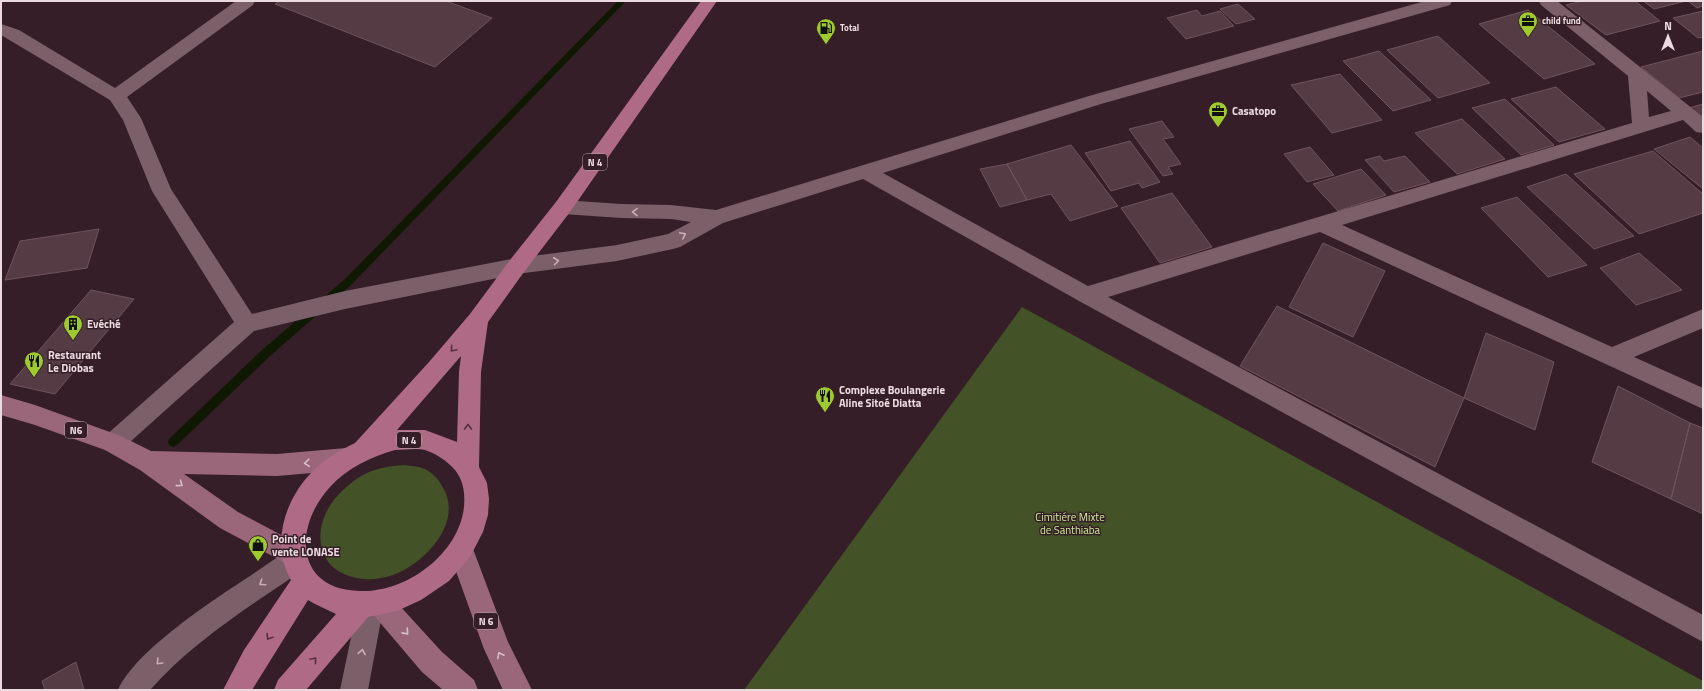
<svg xmlns="http://www.w3.org/2000/svg" width="1704" height="691" font-family="'Titillium Web',sans-serif">
  <style>
    .green { fill: #435227 }
    .lines { fill: none; stroke-linecap: round; stroke-linejoin: round }
    .stream { fill: #0f1800; fill-rule: evenodd }
    .building { fill: #543b44; stroke: #6f545e }
    .minor { fill: #7b5f69; fill-rule: evenodd }
    .major { fill: #9a667a; fill-rule: evenodd }
    .highway { fill: #af6b86; fill-rule: evenodd }
    .oneway { stroke: #c4b0b6 }
    .oneway2 { stroke: #54313f }
    .oneway3 { stroke: #d7bec6 }
    .labels { text-anchor: middle; stroke-width: 3; stroke-linejoin: round; paint-order: stroke }
    .far-poi-label { font-size: 9px; font-weight: bold; fill: #ebdbe0; stroke: #351e27; text-anchor: start }
    .shield { fill: #351e27; stroke: #b4a2a8; stroke-width: 1 }
    .shield-label { font-size: 10px; font-weight: bold; fill: #ebdbe0 }
    .poi-label { font-size: 11px; font-weight: bold; fill: #ebdbe0; stroke: #351e27; text-anchor: start }
    .park-label { font-size: 11px; fill: #cff095; stroke: #351e27 }
  </style>
  <rect width="100%" height="100%" fill="#351e27"/>
  <path class="green" d="M1022 307 1703 681V690H744Z
    M404 465C410 466 416 466 422 468 431 471 438 478 442 486 465 521 425 564 393 575 376 581 356 581 340 572 331 567 325 559 322 549 314 518 337 490 363 475 376 468 390 466 404 465Z"/>
  <g class="lines">
    <path class="stream" d="M618 1H626L350 286 270 356 177 445 173 447 169 445 168 442 169 439 262 350 344 280Z"/>
  </g>
  <path class="building" d="M280 1H446L492 18 435 67 275 4Z
    M1583 1H1635L1660 21 1606 35 1566 5Z
    M1643 1H1686L1654 9Z
    M1688 1H1703V6L1697 8Z
    M1238 4 1255 19 1236 24 1220 9Z
    M1197 10 1202 16 1220 11 1234 26 1186 39 1167 18Z
    M1528 10 1595 64 1544 79 1479 24Z
    M1703 11V37L1698 38 1673 18Z
    M1438 36 1490 83 1438 98 1387 50Z
    M1379 51 1431 100 1393 111 1343 61Z
    M1703 51V92L1679 98 1641 67Z
    M1340 74 1348 83 1382 120 1332 133 1291 85Z
    M1556 87 1605 129 1559 142 1511 99Z
    M1505 99 1554 145 1521 155 1472 108Z
    M1703 104V122L1685 109Z
    M1462 119 1505 159 1457 174 1415 133Z
    M1162 121 1174 137 1163 139 1181 164 1168 167 1173 174 1163 176 1129 129Z
    M1690 137 1703 148V189L1654 149Z
    M1130 141 1160 182 1142 188 1139 183 1111 191 1085 153Z
    M1071 145 1118 206 1070 221 1051 194 1027 200 1007 164Z
    M1310 147 1334 175 1307 182 1284 154Z
    M1653 151 1703 194V213L1639 234 1574 174Z
    M1380 156 1384 161 1405 156 1430 182 1394 192 1365 160Z
    M1007 164 1027 200 1000 207 980 169Z
    M1361 169 1386 195 1338 211 1313 184Z
    M1566 174 1634 236 1594 249 1527 187Z
    M1172 193 1212 247 1160 263 1121 208Z
    M1517 197 1587 265 1548 277 1481 208Z
    M99 229 87 268 5 280 20 241Z
    M1323 243 1385 271 1353 337 1289 307Z
    M1639 253 1682 290 1636 305 1600 268Z
    M91 290 134 299 55 394 10 384Z
    M1277 306 1464 398 1435 467 1240 366Z
    M1486 333 1554 362 1535 430 1464 398Z
    M1618 386 1690 423 1671 499 1592 462Z
    M1690 423 1703 428V514L1671 499Z
    M76 662 84 690H45L42 681Z"/>
  <g class="lines">
    <path class="minor" d="M236 1H255L253 5 127 97 141 118 171 189 252 314 345 291 517 258 617 245 668 234 691 222 671 219 621 218 563 214 556 212 553 207 556 202 563 200 621 204 671 205 716 210 1089 96 1425 1H1452L1450 5 1101 104 883 173 1088 286 1632 123 1628 76 1541 5 1539 1H1557L1703 117V133L1696 132 1683 120 1342 225 1612 347 1703 309V328L1634 357 1703 388V409L1320 232 1108 297 1703 615V642L1079 301 863 179 723 223 680 247 673 249 617 261 517 274 345 309 254 331 121 450 113 453 105 450 101 443 105 436 234 322 152 191 123 120 110 100 1 35V24L19 30 115 88ZM1647 91 1671 111 1649 117Z
      M294 549 303 552 307 561 303 570C250 606 193 641 150 690H118C135 651 213 600 250 576 264 567 278 555 294 549Z
      M371 591 380 595 384 604 368 690H340L358 604 362 595Z"/>
    <path class="major" d="M1 395 35 405 121 436 151 451 277 454 346 448 354 451 358 459 354 467 346 470 277 476 184 474 238 512 302 546 306 555 302 564 293 567 220 528 140 470 105 450 35 425 1 415Z
      M461 537 470 541 508 642 532 690H503L484 649 448 549 452 541Z
      M380 590 389 594 442 652 474 680 478 690H443L422 672 371 612 367 603 371 594Z"/>
    <path class="highway" d="M701 1H717L570 212 524 272 488 322 481 372 479 467 487 483 489 499 488 515 483 532 470 557 449 581 421 600 397 611 368 617 306 690H274L278 680 336 614 315 604 308 600 252 690H223L244 650 291 580C270 544 285 498 314 470 325 459 340 450 355 443L429 362 470 314 510 260 556 202ZM461 356 459 372 457 442 425 430H397ZM395 450C405 450 416 448 425 450 437 454 447 461 455 470 464 481 465 494 464 507 459 554 406 593 360 591 295 590 293 527 330 487 347 468 371 457 395 450Z"/>
  </g>
  <defs><path id="oneway-chevron" d="M-2-3.5L2.5 0L-2 3.5" fill="none" stroke-width="1.6" stroke-linecap="round" stroke-linejoin="round"/></defs>
  <g class="oneway">
    <use href="#oneway-chevron" transform="translate(635 212) rotate(-179)"/>
    <use href="#oneway-chevron" transform="translate(683 235) rotate(-27)"/>
    <use href="#oneway-chevron" transform="translate(556 261) rotate(-7)"/>
    <use href="#oneway-chevron" transform="translate(262 583) rotate(146)"/>
    <use href="#oneway-chevron" transform="translate(362 652) rotate(-79)"/>
    <use href="#oneway-chevron" transform="translate(159 662) rotate(135)"/>
  </g>
  <g class="oneway2">
    <use href="#oneway-chevron" transform="translate(453 349) rotate(130)"/>
    <use href="#oneway-chevron" transform="translate(468 427) rotate(-90)"/>
    <use href="#oneway-chevron" transform="translate(269 637) rotate(122)"/>
    <use href="#oneway-chevron" transform="translate(314 660) rotate(-50)"/>
  </g>
  <g class="oneway3">
    <use href="#oneway-chevron" transform="translate(307 463) rotate(175)"/>
    <use href="#oneway-chevron" transform="translate(180 484) rotate(36)"/>
    <use href="#oneway-chevron" transform="translate(406 632) rotate(48)"/>
    <use href="#oneway-chevron" transform="translate(500 655) rotate(-117)"/>
  </g>
  <defs>
    <g id="office-pin" transform="scale(1)"><path d="M0 17L-7.5 6A9.5 9.5 0 1 1 7.5 6Z" fill="#9eca2f" stroke="#351e27"/><path d="M-6-3h4V-5.5h4V-3h4V5H-6ZM-1-4.5V-3h2v-1.5ZM-6 0V1H6V0Z" fill="#111"/></g>
    <g id="fuel-pin" transform="scale(1)"><path d="M0 17L-7.5 6A9.5 9.5 0 1 1 7.5 6Z" fill="#9eca2f" stroke="#351e27"/><path d="M-5.5-6h7V0h2V4h1.3V-2.5L3-4.5l.8-.8L6-3V5H2.5V1h-1V6h-7ZM-4.2-4.7v3.2H.2V-4.7Z" fill="#111"/></g>
    <g id="building-pin" transform="scale(1)"><path d="M0 17L-7.5 6A9.5 9.5 0 1 1 7.5 6Z" fill="#9eca2f" stroke="#351e27"/><path d="M-4-6H4V6H1V3H-1V6H-4ZM-2.5-4.3h1.7v1.8h-1.7ZM.8-4.3h1.7v1.8H.8ZM-2.5-1h1.7V.8h-1.7ZM.8-1h1.7V.8H.8Z" fill="#111"/></g>
    <g id="restaurant-pin" transform="scale(1)"><path d="M0 17L-7.5 6A9.5 9.5 0 1 1 7.5 6Z" fill="#9eca2f" stroke="#351e27"/><path d="M-5-6h1v4h1v-4h1v4h1v-4h1v5L-1.5 .5V6h-2V.5L-5-1ZM5-6V6H3V1.5H1.5Q1.5-4 5-6Z" fill="#111"/></g>
    <g id="shop-pin" transform="scale(1)"><path d="M0 17L-7.5 6A9.5 9.5 0 1 1 7.5 6Z" fill="#9eca2f" stroke="#351e27"/><path d="M-5-2.5h2.3a2.7 3.5 0 0 1 5.4 0H5L5.5 6h-11ZM-1.5-2.5h3a1.5 2.3 0 0 0-3 0Z" fill="#111"/></g>
  </defs>
  <g fill-rule="evenodd">
    <use href="#office-pin" x="1528" y="21"/>
    <use href="#fuel-pin" x="826" y="28"/>
    <use href="#office-pin" x="1218" y="111"/>
    <use href="#building-pin" x="73" y="324"/>
    <use href="#restaurant-pin" x="34" y="361"/>
    <use href="#restaurant-pin" x="825" y="396"/>
    <use href="#shop-pin" x="258" y="545"/>
  </g>
  <g class="labels">
    <g class="far-poi-label">
      <text x="1542" y="24">child fund</text>
      <text x="840" y="31">Total</text>
    </g>
    <g class="shield">
      <rect x="583" y="154" width="24" height="16" rx="3"/>
      <rect x="65" y="422" width="22" height="16" rx="3"/>
      <rect x="397" y="432" width="24" height="16" rx="3"/>
      <rect x="474" y="613" width="24" height="16" rx="3"/>
    </g>
    <g class="shield-label">
      <text x="595" y="166">N 4</text>
      <text x="76" y="434">N6</text>
      <text x="409" y="444">N 4</text>
      <text x="486" y="625">N 6</text>
    </g>
    <g class="poi-label">
      <text x="1232" y="115">Casatopo</text>
      <text x="87" y="328">Evéché</text>
      <text x="48" y="359">Restaurant<tspan x="48" dy="13">Le Diobas</tspan></text>
      <text x="839" y="394">Complexe Boulangerie<tspan x="839" dy="13">Aline Sitoé Diatta</tspan></text>
      <text x="272" y="543">Point de<tspan x="272" dy="13">vente LONASE</tspan></text>
    </g>
    <g class="park-label">
      <text x="1070" y="521">Cimitiére Mixte<tspan x="1070" dy="13">de Santhiaba</tspan></text>
    </g>
  </g>
  <rect width="1704" height="691" fill="none" stroke="#ebdbe0" stroke-width="4"/>
  <g transform="translate(1668 36)" stroke="#351e27" stroke-width="3" paint-order="stroke">
  <path d="M0-3L7 15L0 10L-7 15Z" fill="#ebdbe0"/>
  <text y="-6" font-size="11" font-weight="bold" text-anchor="middle" fill="#ebdbe0">N</text>
  </g>
</svg>
